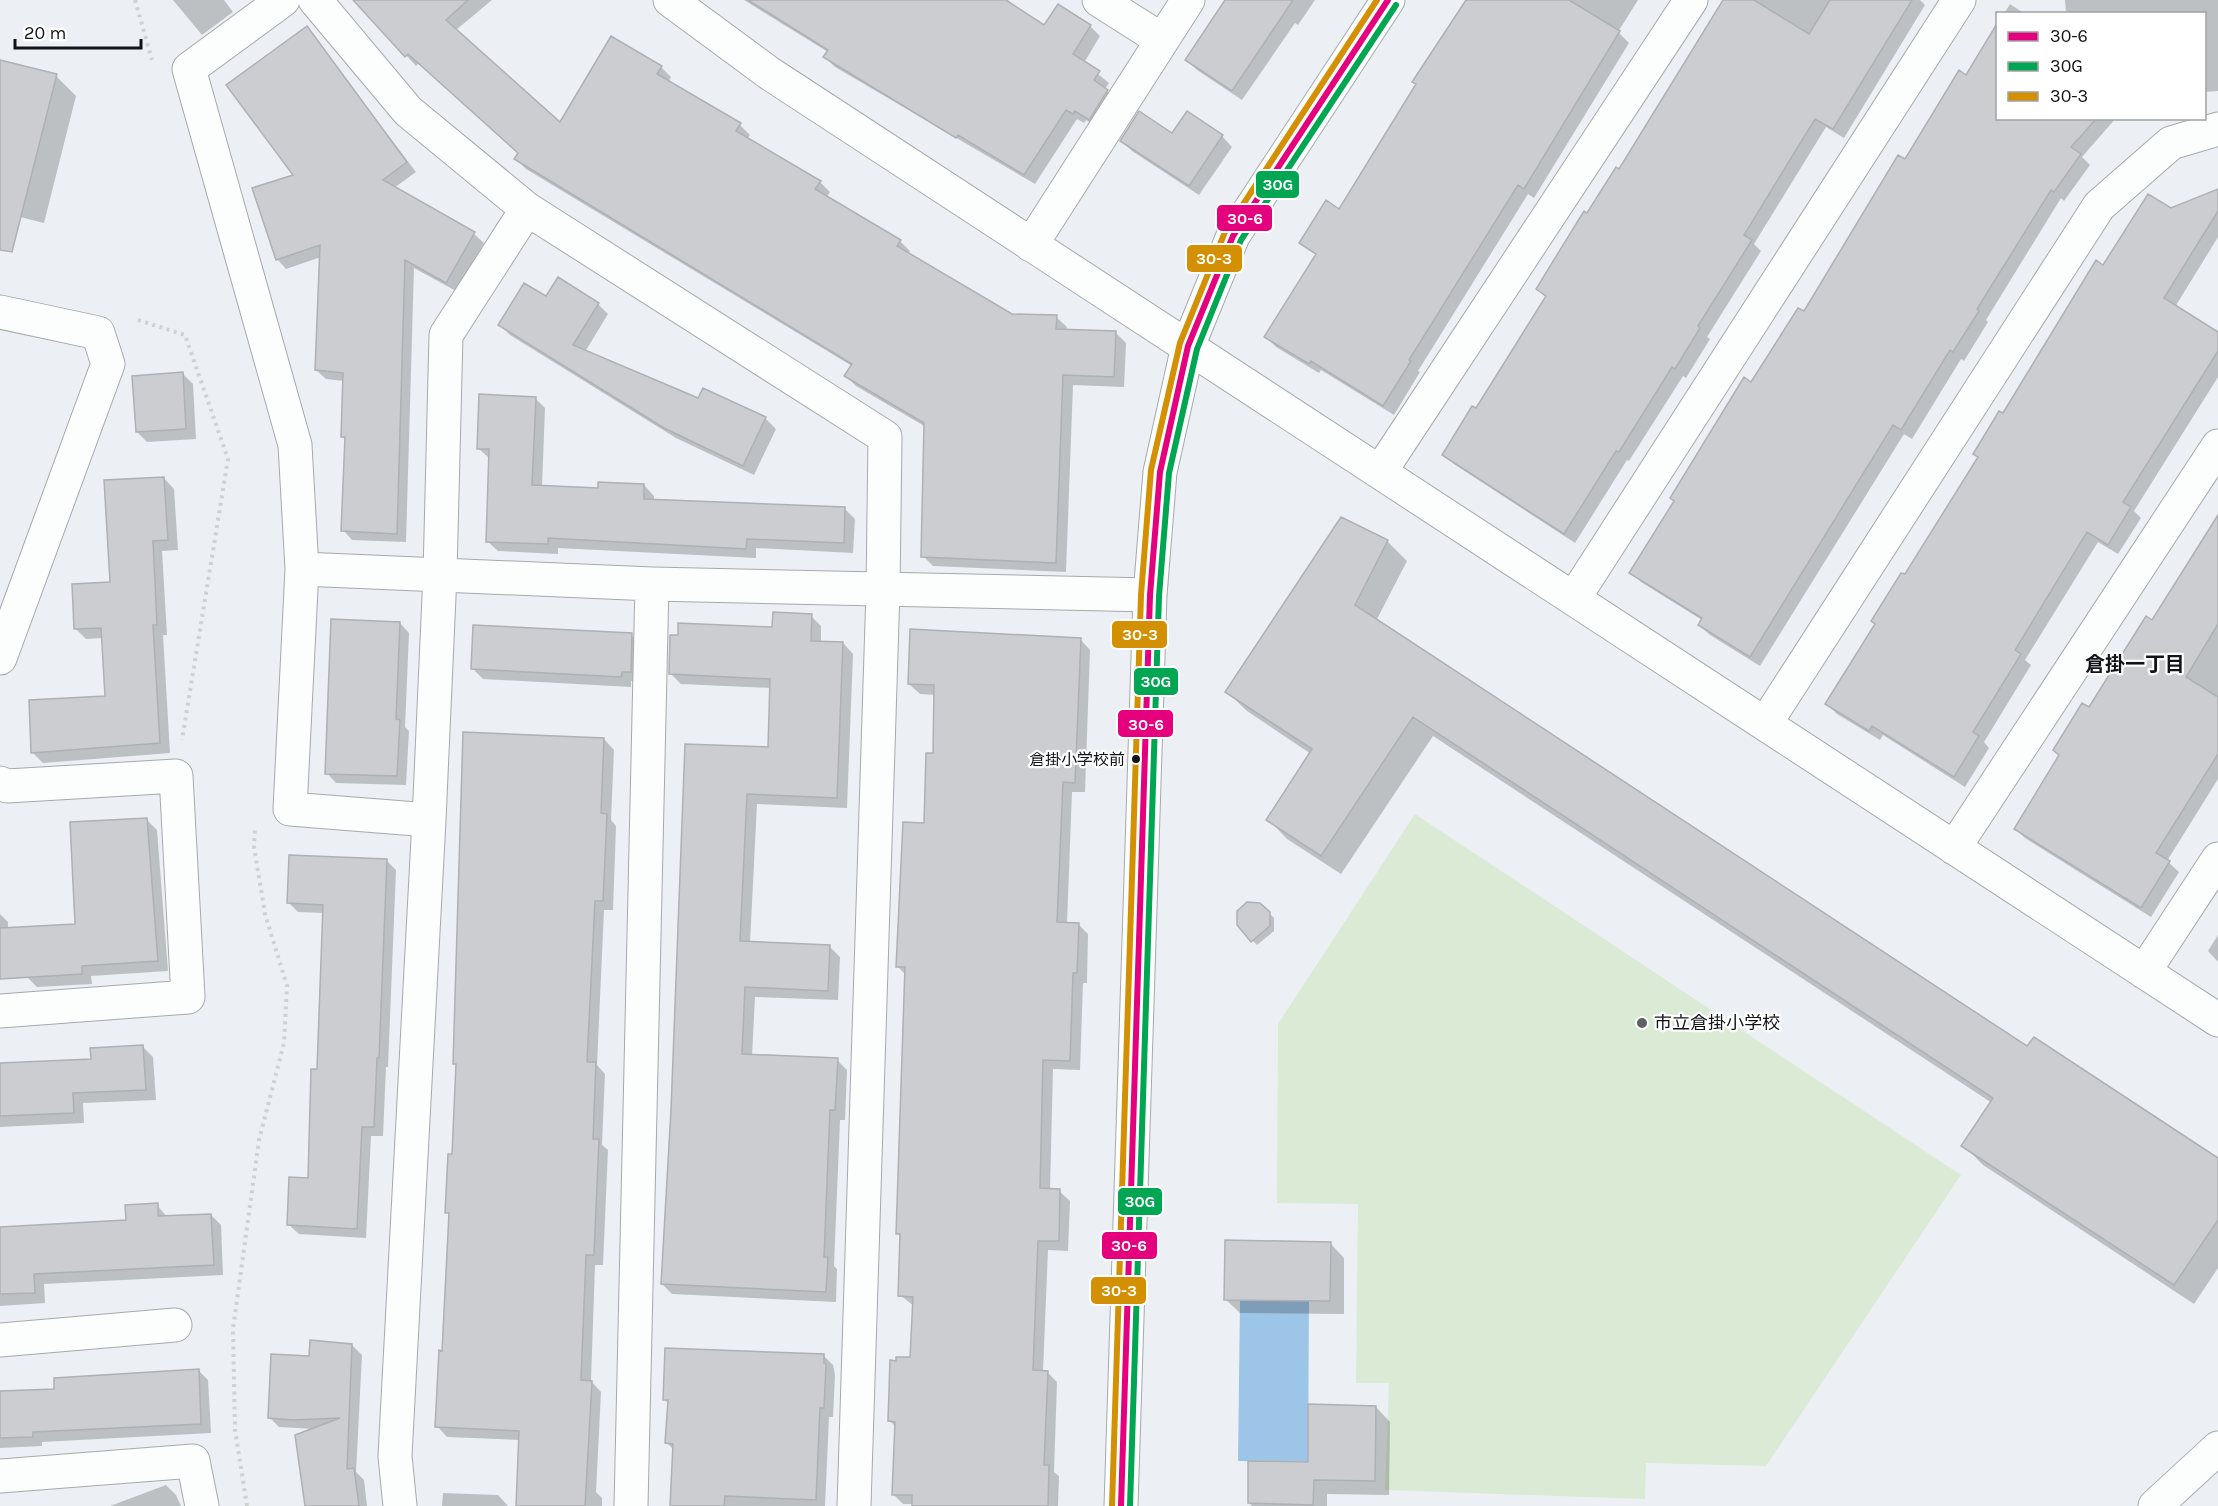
<svg xmlns="http://www.w3.org/2000/svg" width="2218" height="1506" font-family="Karla,'Noto Sans JP',sans-serif">
  <style>
    .green { fill: #daead4 }
    .water { fill: #9dc5e7 }
    .shadow { fill: #0003 }
    .building { fill: #cccdd1; stroke: #aeb0b3; stroke-width: 1.5 }
    .lines { fill: none; stroke-linecap: round; stroke-linejoin: round }
    .minor-casing { stroke: #a6a9ac; stroke-width: 35 }
    .path { stroke: #cfd1d2; stroke-width: 4; stroke-dasharray: 3 4.5; stroke-linecap: butt }
    .minor { stroke: #fcfdfd; stroke-width: 33 }
    .bus-1-casing { stroke: #fff; stroke-width: 10 }
    .bus-2-casing { stroke: #fff; stroke-width: 10 }
    .bus-3-casing { stroke: #fff; stroke-width: 10 }
    .bus-1 { stroke: #e5007d; stroke-width: 6 }
    .bus-2 { stroke: #00a651; stroke-width: 6 }
    .bus-3 { stroke: #d49003; stroke-width: 6 }
    .bus-dot { fill: #111316; stroke: #fff; stroke-width: 2 }
    .poi-dot { fill: #5e6064; stroke: #fff; stroke-width: 2 }
    .labels { text-anchor: middle; stroke-width: 4.5; stroke-linejoin: round; paint-order: stroke }
    .bus-label { font-size: 16px; fill: #111316; stroke: #fff; text-anchor: end }
    .poi-label { font-size: 18px; fill: #111316; stroke: #fff; text-anchor: start }
    .neighbourhood-label { font-size: 20px; font-weight: bold; fill: #111316; stroke: #fff }
    .line-badge { stroke: #fff; stroke-width: 2 }
    .badge-label { font-size: 16px; text-anchor: middle; font-weight: bold; fill: #fff }
  </style>
  <rect width="100%" height="100%" fill="#ecf0f4"/>
  <path class="green" d="M1415 814 1961 1175 1766 1466 1646 1463 1645 1499 1385 1490 1389 1383H1356L1358 1204 1277 1203 1278 1024Z"/>
  <path class="water" d="M1240 1300H1309L1308 1462 1238 1461Z"/>
  <path class="shadow" d="M173 0H224L233 12 202 35Z
    M377 0H492L456 30 560 125 661 67 671 77 668 82 740 125 750 135 747 139 820 182 830 192 826 198 900 241 910 251 908 254 1011 315 1056 317 1067 327 1066 331 1116 333 1126 343 1124 387 1073 385 1066 572 933 566 923 556 926 427 856 386 846 376 852 366 526 169 516 159 519 154 419 63 416 66 406 55Z
    M744 0H1003L1045 27 1090 26 1100 36 1084 63 1109 83 1105 89 1117 101 1099 129 1086 120 1084 123 1077 119 1035 184 835 67 825 57 828 52Z
    M1234 0H1315L1298 25 1295 23 1242 100 1197 70 1187 60Z
    M1468 0H1638L1618 32 1629 43 1534 198 1528 194 1418 371 1420 372 1394 415 1321 370 1319 373 1276 347 1266 337 1317 256 1301 242 1340 211Z
    M1725 0H1920L1925 5 1844 138 1826 127 1754 244 1761 251 1707 337 1710 339 1686 378 1683 376 1629 461 1627 460 1575 543 1454 464 1444 454 1477 410 1546 298 1538 289 1620 171Z
    M2065 0H2218V91L2204 92V14H2066Z
    M2010 4 2025 14H2004Z
    M307 28 416 172 394 188 474 234 484 243 456 291 414 268 406 542 352 540 343 530 346 440 342 437 344 381 326 379 316 370 321 257 286 269 277 259 295 175Z
    M0 62 56 76 76 96 44 223 0 212Z
    M1966 77 1998 118H2116L2082 157 2090 165 2064 201 2061 198 1986 320 1988 322 1964 361 1961 359 1912 439 1904 434 1760 666 1710 635 1699 625 1702 620 1641 582 1631 572 1752 384 1805 313 1905 161Z
    M1222 136 1232 147 1199 195 1132 151 1122 141Z
    M2218 190V237L2175 307 2218 334V377L2134 511 2141 518 2118 554 2098 542 2025 660 2031 665 1984 742 1989 748 1965 787 1883 735 1880 740 1837 714 1827 704 2003 415 2104 267 2170 210Z
    M546 298 598 304 608 314 585 352 699 400 704 390 766 419 776 429 754 475 676 438 510 335 500 325Z
    M183 374 193 384 196 439 147 442 137 432Z
    M535 398 545 408 542 487 599 489 644 485 654 496V501L844 508 855 519 853 553 756 548V558L558 548V554L498 551 487 541 490 459 478 448Z
    M164 478 174 489 178 550 162 551 167 635H163L170 753 43 763 33 753 106 697 103 638 86 639 76 629 111 583Z
    M2218 517V779L2167 861 2179 872 2151 917 2025 838 2015 828 2089 709 2153 622Z
    M1342 519 1387 541 1407 561 1376 621 2028 1048 2218 1160V1268L2194 1304 1983 1165 1963 1145 1992 1103 1433 736 1341 874 1287 839 1268 819 1311 754 1247 711 1227 692Z
    M811 616 821 626V643H843L853 654 847 808 757 804 750 943 830 947 840 957 838 1000 755 997 752 1056 837 1060 847 1070 845 1120H840L834 1266 837 1269 836 1302 672 1294 662 1284 673 1110 686 745 769 749 771 688 681 684 670 673 774 628Z
    M400 623 409 633 405 727 409 731 406 785 336 783 327 773Z
    M631 635 642 645 641 682 631 681V687L483 679 473 669Z
    M1080 639 1090 650 1085 792H1072L1067 924H1078L1088 934 1087 983H1083L1080 1070 1053 1069 1050 1190 1059 1191 1070 1201 1068 1251 1048 1250 1043 1372H1047L1057 1382 1054 1472 1059 1476 1058 1506 903 1504 893 1494 896 1427 890 1421 911 1359 914 1306 900 1295 902 1238 897 1233 906 975 898 967 926 824 934 755 936 695 920 694 909 684Z
    M604 739 614 750 611 820 616 826 613 910H604L597 1065 605 1074 602 1145 608 1150 603 1265H595L591 1381 601 1392 596 1492 602 1498V1506H518L520 1440 447 1437 437 1426 444 1352 450 1215 447 1212 453 1155 457 1066 454 1063Z
    M146 819 157 830 168 971 91 976 92 984 37 987 27 977 0 971V914L8 922V929L76 925Z
    M386 860 396 870 388 1067H386L383 1136H371L366 1238 299 1234 289 1225 309 1179 318 1070 324 913 298 912 288 902Z
    M1260 904 1274 918V931L1257 945 1238 925Z
    M2218 935V962L2208 951Z
    M143 1047 153 1057 156 1100 83 1103 84 1123 0 1127V1063L92 1060Z
    M157 1205 167 1217 211 1215 221 1225 223 1275 44 1284 45 1303 0 1306V1229L127 1221Z
    M1330 1243 1344 1258V1314L1240 1313 1225 1299Z
    M352 1345 362 1355 356 1472 364 1480 367 1506H307L313 1429 279 1427 269 1417 310 1358Z
    M823 1355 833 1365 835 1375 833 1417H829L825 1506H671L674 1450 667 1443 669 1404 665 1400Z
    M198 1370 208 1380 211 1433 42 1442V1446L0 1448V1392L56 1390Z
    M1376 1407 1390 1422 1389 1495 1327 1494V1506H1252L1249 1503 1309 1464Z
    M166 1485 176 1495 181 1506H110Z
    M443 1493 498 1495 508 1506H442Z"/>
  <path class="building" d="M353 0H468L446 20 560 122 611 36 662 66 657 74 741 123 736 131 821 181 815 189 901 240 897 246 1012 314 1057 315 1056 329 1116 331 1114 377 1063 375 1056 563 921 557 924 423 844 376 852 364 514 159 518 153 408 54 405 57Z
    M748 0H1006L1044 25 1058 4 1091 25 1073 54 1100 71 1094 80 1108 90 1089 120 1075 111 1073 114 1066 110 1024 175 958 135 956 138 823 57 828 50Z
    M1225 0H1293L1232 91 1185 60Z
    M1466 0H1569L1620 31 1524 189 1518 185 1409 360 1411 361 1383 406 1311 361 1309 364 1264 337 1316 254 1299 243 1326 200 1339 209 1416 84 1412 82Z
    M1723 0H1754L1809 34 1830 0H1912L1833 129 1815 119 1744 235 1752 240 1698 326 1700 328 1675 369 1672 367 1619 452 1616 451 1564 534 1442 455 1472 406 1476 408 1546 296 1536 289 1584 211 1587 213 1616 167 1619 169Z
    M1998 22V118H2097L2071 147 2081 154 2054 192 2051 190 1977 309 1979 311 1953 352 1950 350 1901 430 1893 425 1750 657 1698 625 1702 618 1629 573 1674 501 1670 498 1744 377 1751 382 1798 308 1804 311 1898 155 1905 159 1959 70 1966 75Z
    M307 26 407 162 383 180 475 232 446 283 405 260 397 534 341 531 345 437H341L343 373 315 370 320 245 276 260 252 188 293 175 226 85Z
    M0 60 57 74 12 252 0 250Z
    M1139 111 1172 133 1187 111 1223 135 1189 186 1120 141Z
    M2218 189V211L2164 298 2218 332V351L2123 502 2131 507 2108 545 2087 532 2015 650 2021 654 1973 732 1979 736 1954 777 1872 726 1869 731 1825 704 1875 624 1871 621 1901 573 1905 574 1978 457 1973 454 1999 411 2003 413 2096 260 2103 265 2148 194 2171 208Z
    M558 277 599 303 573 345 698 398 703 388 766 417 743 466 664 428 498 325 524 283 546 296Z
    M183 372 186 429 136 432 132 376Z
    M479 394 536 397 532 485 598 488V482L644 484V499L845 507 844 543 747 539 746 549 548 538V544L486 542 489 449H477Z
    M164 477 168 540 153 541 157 625H153L160 743 31 753 29 700 105 696 101 628 74 629 72 584 110 582 104 480Z
    M2218 515V624L2186 677 2218 697V754L2156 853 2170 861 2141 908 2014 829 2059 755 2053 750 2082 703 2089 707 2146 616 2152 620Z
    M1341 517 1388 540 1355 605 2027 1046 2034 1037 2218 1158V1220L2174 1285 1961 1146 1993 1098 1413 717 1321 856 1266 820 1312 749 1225 692Z
    M773 612 812 614 811 641 843 642 837 798 747 794 740 941 830 945 828 991 745 987 742 1054 838 1058 835 1110H830L824 1257H828L826 1292 661 1284 671 1110 685 744 768 747 770 679 669 674 670 635H678V623L772 627Z
    M331 619 400 622 396 719 400 720 397 776 325 774Z
    M473 625 632 633 631 672H622L621 677 471 669Z
    M910 629 1081 638 1075 783 1063 782 1057 922 1079 923 1077 973H1073L1070 1061 1043 1060 1040 1188 1060 1189 1059 1241H1038L1033 1370 1048 1371 1044 1465H1049L1048 1506H912V1495H892L895 1422 888 1421 890 1360 896 1361V1357H910L913 1297 898 1296 900 1234H896L905 967H896L903 822 924 823 926 753H933L934 685 908 684Z
    M463 732 604 738 601 813 607 814 603 901H595L587 1062H596L593 1139H599L594 1255H586L581 1380 592 1381 585 1506H516L519 1431 435 1427 439 1350 442 1351 449 1213H445L448 1154H452L456 1064H453Z
    M147 818 158 961 82 966V974L0 979V928L75 924 70 822Z
    M289 855 387 859 379 1058H377L374 1127H362L357 1229 287 1225 289 1177 308 1178 311 1069H317L323 905 287 903Z
    M1247 902 1260 903 1270 912V926L1251 942 1237 925V911Z
    M143 1045 146 1090 73 1093 74 1113 0 1116V1063L91 1059 90 1048Z
    M158 1203V1216L211 1214 214 1265 34 1274 35 1293 0 1294V1227L126 1220 125 1205Z
    M1225 1240 1331 1242 1330 1301 1224 1300Z
    M310 1340 352 1344 347 1469 354 1468 359 1506H305L295 1435 340 1418 293 1420 268 1418 271 1354 309 1356Z
    M665 1348 824 1354V1363L826 1364 824 1408H820L816 1500 725 1496 724 1506H670L673 1444 665 1443 668 1400H663Z
    M199 1369 201 1424 33 1432V1437L0 1438V1391L54 1389V1378Z
    M1308 1404 1376 1406 1375 1481 1314 1480 1313 1505 1248 1503V1461L1308 1462Z"/>
  <g class="lines">
    <g class="minor-casing">
      <path id="minor" d="M283 0 189 69 295 445 302 569 290 809 429 820
        M315 0 408 111 527 209 885 437 883 590 854 1506
        M670 0 769 73 2218 1020
        M1099 0 1162 40
        M1031 245 1188 0
        M0 312 98 333 108 364 0 658
        M1380 472 1691 0
        M302 569 652 584 1150 595
        M1574 598 1959 0
        M1765 724 2099 206 2171 143 2218 129
        M0 783 7 786 176 776 188 997 0 1011
        M1954 848 2218 446
        M2144 972 2218 859
        M0 1340 175 1325
        M0 1476 193 1461 202 1506
        M400 1506 395 1456 429 820 440 574 446 335 527 209
        M631 1506 652 584
        M1121 1506 1150 595 1160 472 1188 346 1233 236 1388 0
        M2155 1506 2218 1448"/>
    </g>
    <path class="path" d="M135 0 152 60
      M138 320 185 335 228 459 182 740
      M247 1506 235 1430 233 1329 259 1140 284 1043 287 986 265 914 254 847 255 827"/>
    <use href="#minor" class="minor"/>
    <g class="bus-1-casing">
      <path id="bus-1" d="M1121 1506 1150 595 1160 472 1188 346 1233 236 1388 0"/>
    </g>
    <g class="bus-2-casing">
      <path id="bus-2" d="M1130 1506 1159 596 1169 473 1197 349 1241 240 1396 5"/>
    </g>
    <g class="bus-3-casing">
      <path id="bus-3" d="M1112 1506 1141 595 1151 470 1180 343 1225 232 1377 0"/>
    </g>
    <use href="#bus-1" class="bus-1"/>
    <use href="#bus-2" class="bus-2"/>
    <use href="#bus-3" class="bus-3"/>
  </g>
  <circle class="bus-dot" cx="1136" cy="759" r="5"/>
  <circle class="poi-dot" cx="1642" cy="1023" r="6"/>
  <g class="labels">
    <g class="bus-label">
      <text x="1125" y="765">倉掛小学校前</text>
    </g>
    <g class="poi-label">
      <text x="1654" y="1029">市立倉掛小学校</text>
    </g>
    <g class="neighbourhood-label">
      <text x="2135" y="671">倉掛一丁目</text>
    </g>
  </g>
  <g class="line-badge">
    <rect x="1255" y="170" width="45" height="29" rx="6" fill="#00a651"/>
    <rect x="1216" y="204" width="57" height="28" rx="6" fill="#e5007d"/>
    <rect x="1186" y="244" width="57" height="29" rx="6" fill="#d49003"/>
    <rect x="1111" y="620" width="57" height="29" rx="6" fill="#d49003"/>
    <rect x="1133" y="667" width="46" height="29" rx="6" fill="#00a651"/>
    <rect x="1117" y="709" width="57" height="29" rx="6" fill="#e5007d"/>
    <rect x="1117" y="1187" width="46" height="29" rx="6" fill="#00a651"/>
    <rect x="1101" y="1231" width="57" height="29" rx="6" fill="#e5007d"/>
    <rect x="1090" y="1276" width="57" height="29" rx="6" fill="#d49003"/>
  </g>
  <g class="badge-label">
    <text x="1278" y="190">30G</text>
    <text x="1245" y="224">30-6</text>
    <text x="1214" y="264">30-3</text>
    <text x="1140" y="640">30-3</text>
    <text x="1156" y="687">30G</text>
    <text x="1146" y="730">30-6</text>
    <text x="1140" y="1207">30G</text>
    <text x="1129" y="1251">30-6</text>
    <text x="1119" y="1296">30-3</text>
  </g>
  <rect x="1996" y="12" width="210" height="108" fill="#ffffff" stroke="#a0a1a2" stroke-width="1.5"/>
  <rect x="2008" y="32" width="30" height="9" fill="#e5007d" stroke="#a0a1a2" stroke-width="1.5"/>
  <text x="2050" y="42" font-size="18" fill="#111316">30-6</text>
  <rect x="2008" y="62" width="30" height="9" fill="#00a651" stroke="#a0a1a2" stroke-width="1.5"/>
  <text x="2050" y="72" font-size="18" fill="#111316">30G</text>
  <rect x="2008" y="92" width="30" height="9" fill="#d49003" stroke="#a0a1a2" stroke-width="1.5"/>
  <text x="2050" y="102" font-size="18" fill="#111316">30-3</text>
  <path d="M15 39v9h126v-9" fill="none" stroke="#111316" stroke-width="3"/>
  <text x="24" y="39" font-size="18" fill="#111316" stroke="#ffffff" stroke-width="4.5" paint-order="stroke">20 m</text>
</svg>
